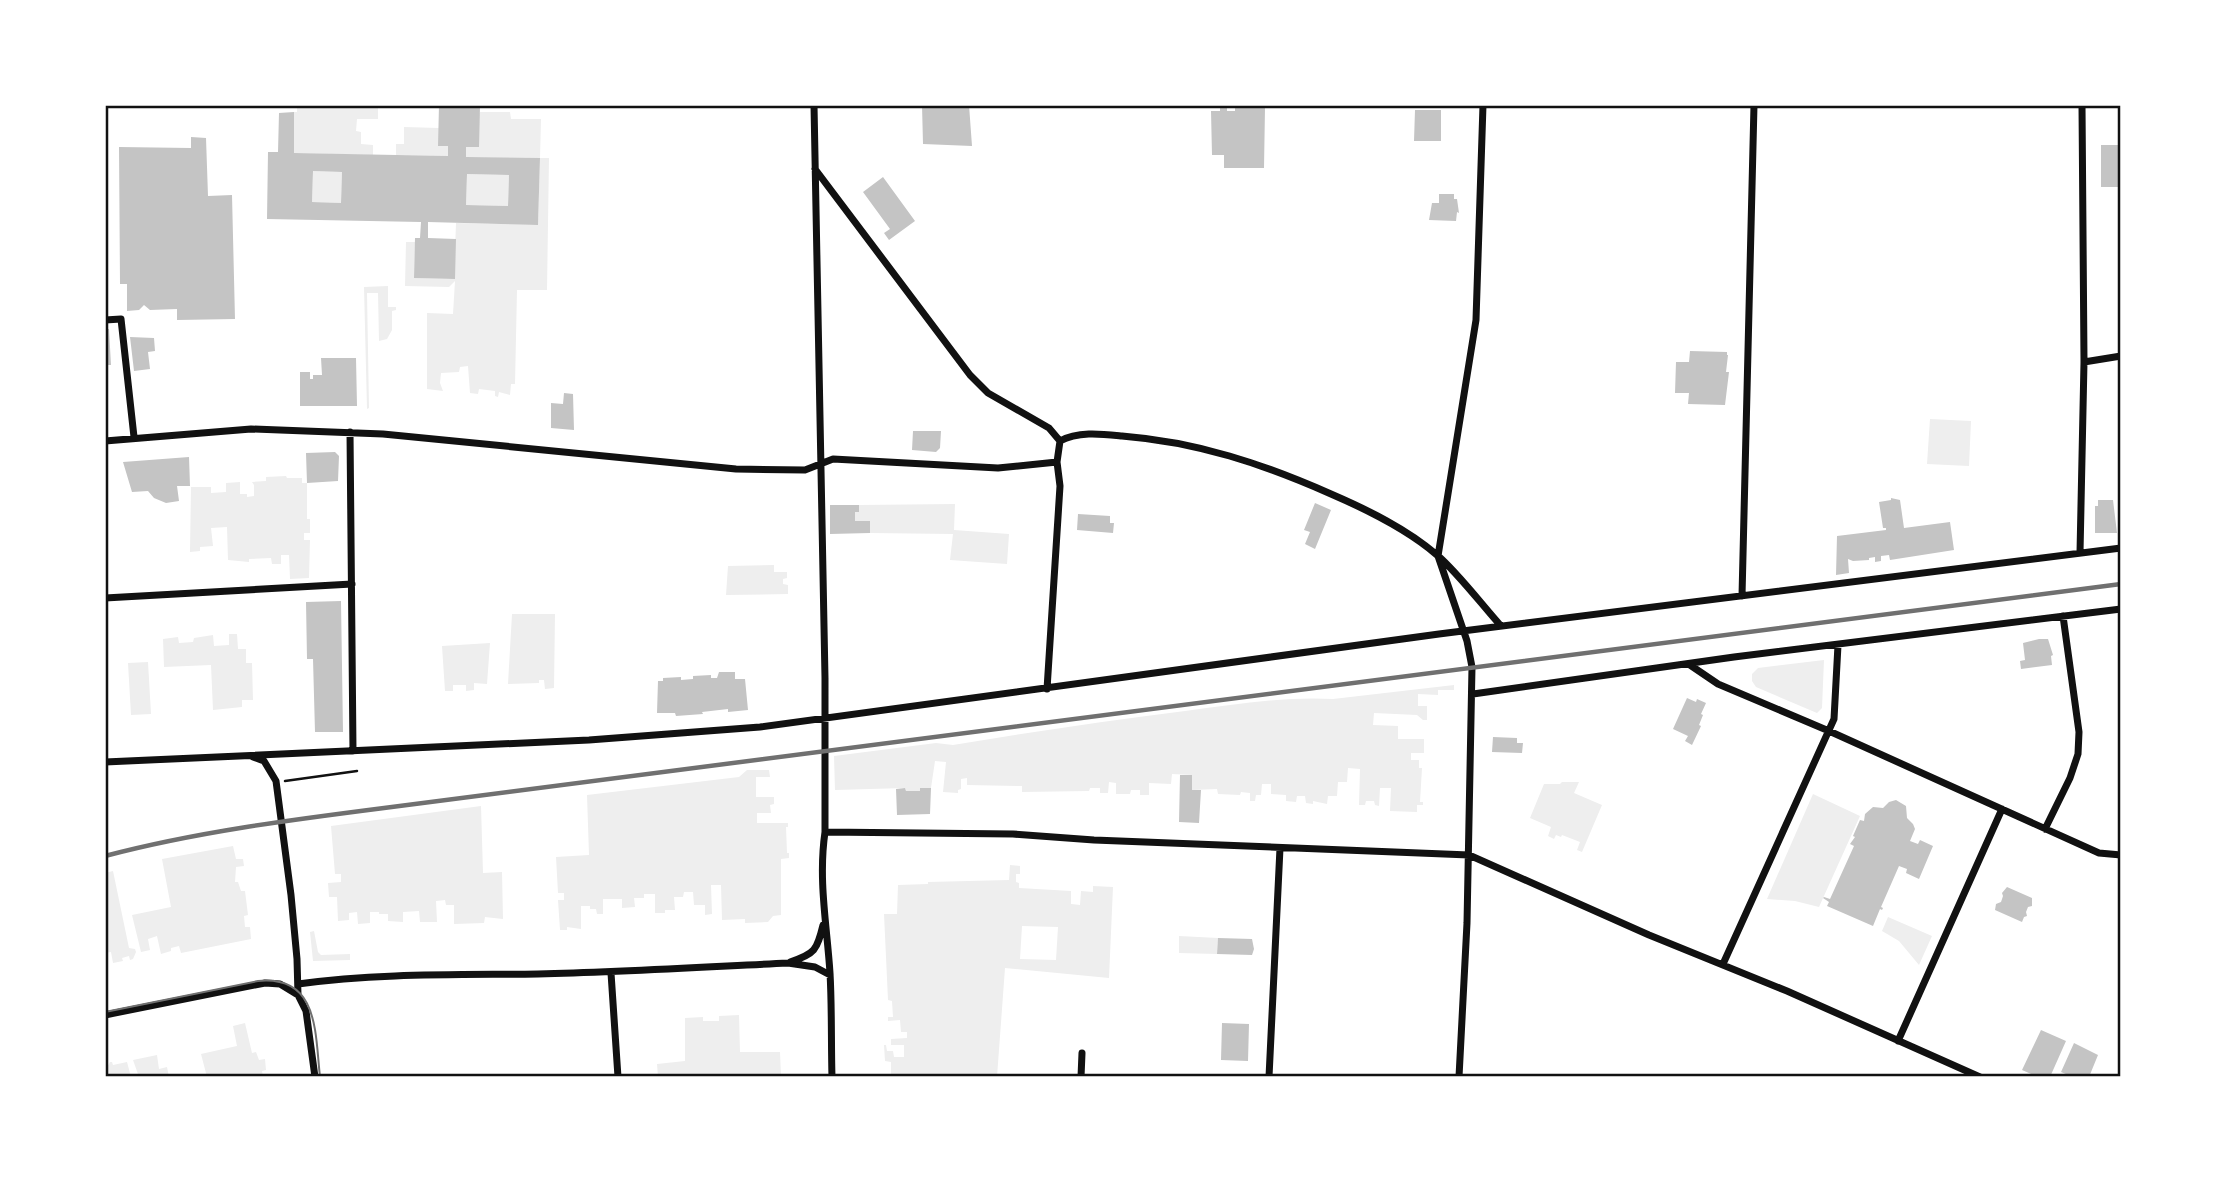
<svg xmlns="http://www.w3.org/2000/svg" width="2226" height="1182" font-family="'Playfair Display',serif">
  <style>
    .green { fill: #eee; fill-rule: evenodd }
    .building { fill: #c4c4c4; fill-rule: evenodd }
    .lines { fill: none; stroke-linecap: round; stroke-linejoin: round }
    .path { stroke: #111; stroke-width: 2.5 }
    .minor { stroke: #111; stroke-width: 7 }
    .tram { stroke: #707070; stroke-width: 2 }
    .rail { stroke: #707070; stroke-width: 4.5 }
    .neatline { fill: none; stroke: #111; stroke-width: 2.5 }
  </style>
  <rect width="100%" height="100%" fill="#fff"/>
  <path class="green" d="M297 105H378V119H357L356 131 361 132V144L373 145V155L294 153V112H297Z
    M480 112H510L511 119H541L540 158H549L547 290H517L515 384H511L510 395 499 392 498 397 495 396V391L479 389 478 394 470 393 468 366 460 367 459 372 441 373 440 383 443 391 427 389V313L453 314 455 281 449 287 405 286 406 242H415L414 278 454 279 456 223 538 225 540 158 466 157V147Z
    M404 127 439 128V146H448V156L396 155V144H404Z
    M313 171 342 172 341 203 312 202Z
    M467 174 509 175 508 206 466 205Z
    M388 286V307H396V310L392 311V330L387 339 379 341 378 293H367L369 408 367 409 364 287Z
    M1930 419 1971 421 1969 466 1927 464Z
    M286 476 287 478H302V483H307V519H310V533H304V540H310L309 578 290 579 289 555H281V564H272L271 558 249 559V562L228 560 227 527 211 528 213 546 200 547V551L190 552 191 487H211V493L226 492V483L240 482V494H247V497L254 496V485L252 482 266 481V477Z
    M955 504 954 530 1009 534 1007 564 950 560 953 534 870 533V521H855V512H859V505Z
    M774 565V572H787V578L783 579V584L788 585V594L726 595 728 566Z
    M512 614H555L554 688 545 689 544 680H539V683L508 684Z
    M229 634H237L238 649H246V663H252L253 700H242V707L213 710 211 665 164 667 163 639 178 637 179 643 193 642 194 638 213 635 214 646 229 645Z
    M490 643 487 684 474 683V690L466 691V685H453V691H445L442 646Z
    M1824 660 1822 708 1817 713 1756 687 1752 681V674L1758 668Z
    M148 662 151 714 131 715 128 663Z
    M1454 685V690H1438V695L1418 694V706H1427V720H1423L1417 715 1374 713 1373 725 1398 726V739H1424V753H1411V760H1419V768H1422L1420 802H1423V805H1417V812L1390 811 1391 788H1380L1379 806 1375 805 1374 801H1366L1365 805H1359L1360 769 1348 768 1347 782H1338L1337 796H1328L1327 804 1313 801V804L1306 803 1305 796H1297L1296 802 1286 801V795L1271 794V784H1262L1261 795H1256L1255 801H1250V793L1241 792 1240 795 1218 794 1217 789 1192 790V775L1172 774 1171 784 1149 783V795H1140V790H1131L1130 794H1116V783L1109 782 1108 793H1100V788H1090L1089 791 1022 792V786L967 785V778L961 779V789L958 790V793L943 792 946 762 935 761 931 788H920V791H906L905 788 835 790 834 756 936 743 953 745C1030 732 1107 721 1185 711 1233 705 1284 696 1333 699Z
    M747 770H769L770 777H756V797H774V804L770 805 771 813H757V823H788V827H786L787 853H789V858L781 859V915L773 916 768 922 745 923V919L722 920 721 885H711L712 914 705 915V905H694L693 892H684L683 897H674L675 910H665V913H655V894H644V898H634L635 907 622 908V899H603V914H597L596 909H590V906H581V929L567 927V930H560L558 900H564V893H558L556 857 589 855 587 795 739 777Z
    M1562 782H1579L1574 793 1602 805 1582 852 1577 850 1580 842 1562 835 1561 837 1556 835 1554 839 1548 836 1551 827 1530 818 1544 784H1560Z
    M1813 794 1860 816 1819 907 1795 901 1767 899Z
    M481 806 483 873 502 872 503 919 485 917 484 923 454 924V905H446L445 900 436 901 437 922H420L419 911 403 912V922L388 921V914H379V912H370V923L358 924 357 912 349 913V920L338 921 337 897H329L328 883 341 882V874H335L331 826Z
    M233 846 236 859H243L244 866 236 867 235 882H238L241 891H245L248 915 244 916 245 927H250L251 939 181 953 179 946 171 948V951L161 954 157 936 148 939 150 950 141 952 132 915 171 907 162 859Z
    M1010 865 1020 866V874H1016V882L1019 883V888L1071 891V904L1080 905 1081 891 1093 892V886L1113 887 1109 978 1005 968 997 1077H891V1062L885 1061 884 1045H886L887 1051H893L894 1057H904V1045H891V1039L907 1038V1032H901L900 1020 888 1021V1017H893L892 1001 888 1000 884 914H897L898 885 928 884V882L1009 880ZM1022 926 1058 927 1056 960 1020 959Z
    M113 871 129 948 135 949 136 952 133 959 130 960 129 956 122 958 123 961 113 963 111 952 105 953V873Z
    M1888 917 1932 936 1919 965 1899 941 1882 931Z
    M314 931 318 952 321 955 350 954V960L313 961 310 932Z
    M1179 936 1218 938 1217 954 1179 953Z
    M739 1015 740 1052H780L781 1077H658L657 1064 685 1061V1018L703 1017V1021H719V1016Z
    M245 1023 252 1053 256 1052 259 1060 265 1059 266 1070 262 1071 263 1077H207L201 1054 237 1046 233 1026Z
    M157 1055 159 1069 167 1067 169 1077H139L133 1060Z
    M110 1062H112L113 1065 127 1062 131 1077H108L105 1071Z"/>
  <path class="building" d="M439 105 480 106 479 147H466V157L540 158 538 225 428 222V238L456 239 455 279 414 278 415 238H420L421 222 267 219 268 152H278L279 113 294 112V153L448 156V146H438ZM313 171 342 172 341 203 312 202ZM467 174 509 175 508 206 466 205Z
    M922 105H969L972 146 923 144Z
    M1220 107 1227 108V111H1235V108H1265L1264 168H1224V155H1212L1211 111H1220Z
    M1415 110H1441V141H1414Z
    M191 137 206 138 208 196 232 195 235 319 177 320V309L150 310 144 305 139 310 127 311V284H120L119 147 191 148Z
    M2101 145H2121V187H2101Z
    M883 177 915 221 889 240 884 233 890 229 863 192Z
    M1439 194H1454V199H1457L1459 213 1457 212 1456 221 1429 220 1432 203H1439Z
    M105 329H109L111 365H105Z
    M130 337 154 338 155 351 148 352 150 369 134 371Z
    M1690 351 1727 352V355H1728L1726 372H1729L1725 405 1688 404 1689 393H1675L1676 362H1689Z
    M321 358H356L357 406H300V372H310V379H313V375H322Z
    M564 393 573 394 574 430 551 428V403L563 404Z
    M913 431H941L940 448 936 452 912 450Z
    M335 452 339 456 338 481 307 483 306 453Z
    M189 457 190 486H177L179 501 166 503 154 498 148 491 132 492 123 462Z
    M1891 498 1900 500 1904 528 1950 522 1954 550 1890 560 1889 555 1881 556V561L1875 562V557L1869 558V560L1853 561 1848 559 1849 573 1836 575 1837 536 1886 530V528H1883L1879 502 1891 500Z
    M2098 500H2113L2117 533H2095V506H2098Z
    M1315 503 1331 510 1315 549 1305 544 1310 532 1304 530Z
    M830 505H859V512H855V521H870V533L830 534Z
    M1078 514 1110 516V523H1114L1113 533 1077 530Z
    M341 601 343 732H315L313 659H307L306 602Z
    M2039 639H2048L2053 655 2051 656 2052 665 2021 669 2020 661 2025 660 2023 643Z
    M719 672H735V679H745L748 710 728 712V709L702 712 703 714 676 716 675 713H657L658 681H663V678L681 677V680L693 679V676L711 675V678H717Z
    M1687 698 1696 702 1697 699 1706 703 1701 714 1703 715 1699 725 1701 726 1692 745 1685 741 1688 736 1673 729Z
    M1493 737 1517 738V743H1523L1522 753 1492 752Z
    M1180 775H1192V790H1201L1199 823 1179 822Z
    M905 788 906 791H920V788H931L930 814 897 815 896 789Z
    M1896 800 1906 806 1907 818 1913 824 1915 829 1910 841 1918 844 1920 840 1933 846 1919 879 1906 873 1907 869 1899 866 1881 907 1883 908 1882 910 1880 909 1873 926 1827 906 1829 902 1823 898 1824 897 1830 899 1854 846 1850 844 1855 837 1853 836 1860 820 1864 821 1865 814 1873 807 1883 808 1889 802Z
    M2007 887 2032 898V906L2028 907 2026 912 2027 916 2024 917 2022 922 1995 910 1996 904 2001 902 2003 896 2002 893Z
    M1218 938 1252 939 1254 949 1252 955 1217 954Z
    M1222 1023 1249 1024 1248 1061 1221 1060Z
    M2041 1030 2066 1041 2050 1077H2038L2022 1070Z
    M2074 1043 2098 1055 2089 1077H2073L2061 1072Z"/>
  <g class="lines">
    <path class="path" d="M285 781 357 771"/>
    <path class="minor" d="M814 105 825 678V832C818 880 827 926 830 973 832 1008 831 1043 832 1077
      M815 169 970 375 988 393 1049 428 1060 441
      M105 320 121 319 134 437
      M2084 362 2121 356
      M350 432 353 751
      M105 441 251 429 383 434 736 469 805 470 833 459 998 468 1057 462
      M1060 441C1078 431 1102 434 1122 436 1198 442 1263 464 1331 494 1368 510 1407 529 1437 555 1458 573 1482 605 1501 626
      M2080 553 2084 362 2082 105
      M1438 556 1467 641 1472 667 1467 923 1459 1077
      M1438 556 1476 320 1483 105
      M1742 596 1754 105
      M105 598 352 584
      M1690 665 1718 684 1829 731 2099 853 2121 855
      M1047 689 1060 486 1057 462 1060 441
      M1473 694 1734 657 2121 609
      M253 757 264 761 276 781 291 895 297 959 298 995 306 1011 315 1077
      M105 762 589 740 760 727 1439 634 2121 548
      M2045 829 2070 778 2078 754 2079 732 2063 616
      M825 832 1013 834 1094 840 1469 855 1649 935 1787 991 1980 1077
      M790 962C815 954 817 950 823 925
      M1723 964 1834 719 1838 645
      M611 973 618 1077
      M298 984C377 973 458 975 538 974 621 972 705 967 788 963L815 967 830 975
      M105 1015 265 983 280 984 298 995
      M1898 1041 2002 809
      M1081 1077 1082 1053
      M1269 1077 1280 848"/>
    <path class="tram" d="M105 1012 258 981C319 975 315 1033 320 1077"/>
    <path class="rail" d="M105 856C196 832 290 820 384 808L2121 584"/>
  </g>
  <rect width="2226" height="1182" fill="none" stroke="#ffffff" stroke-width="214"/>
  <rect x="107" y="107" width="2012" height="968" class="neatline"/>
</svg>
